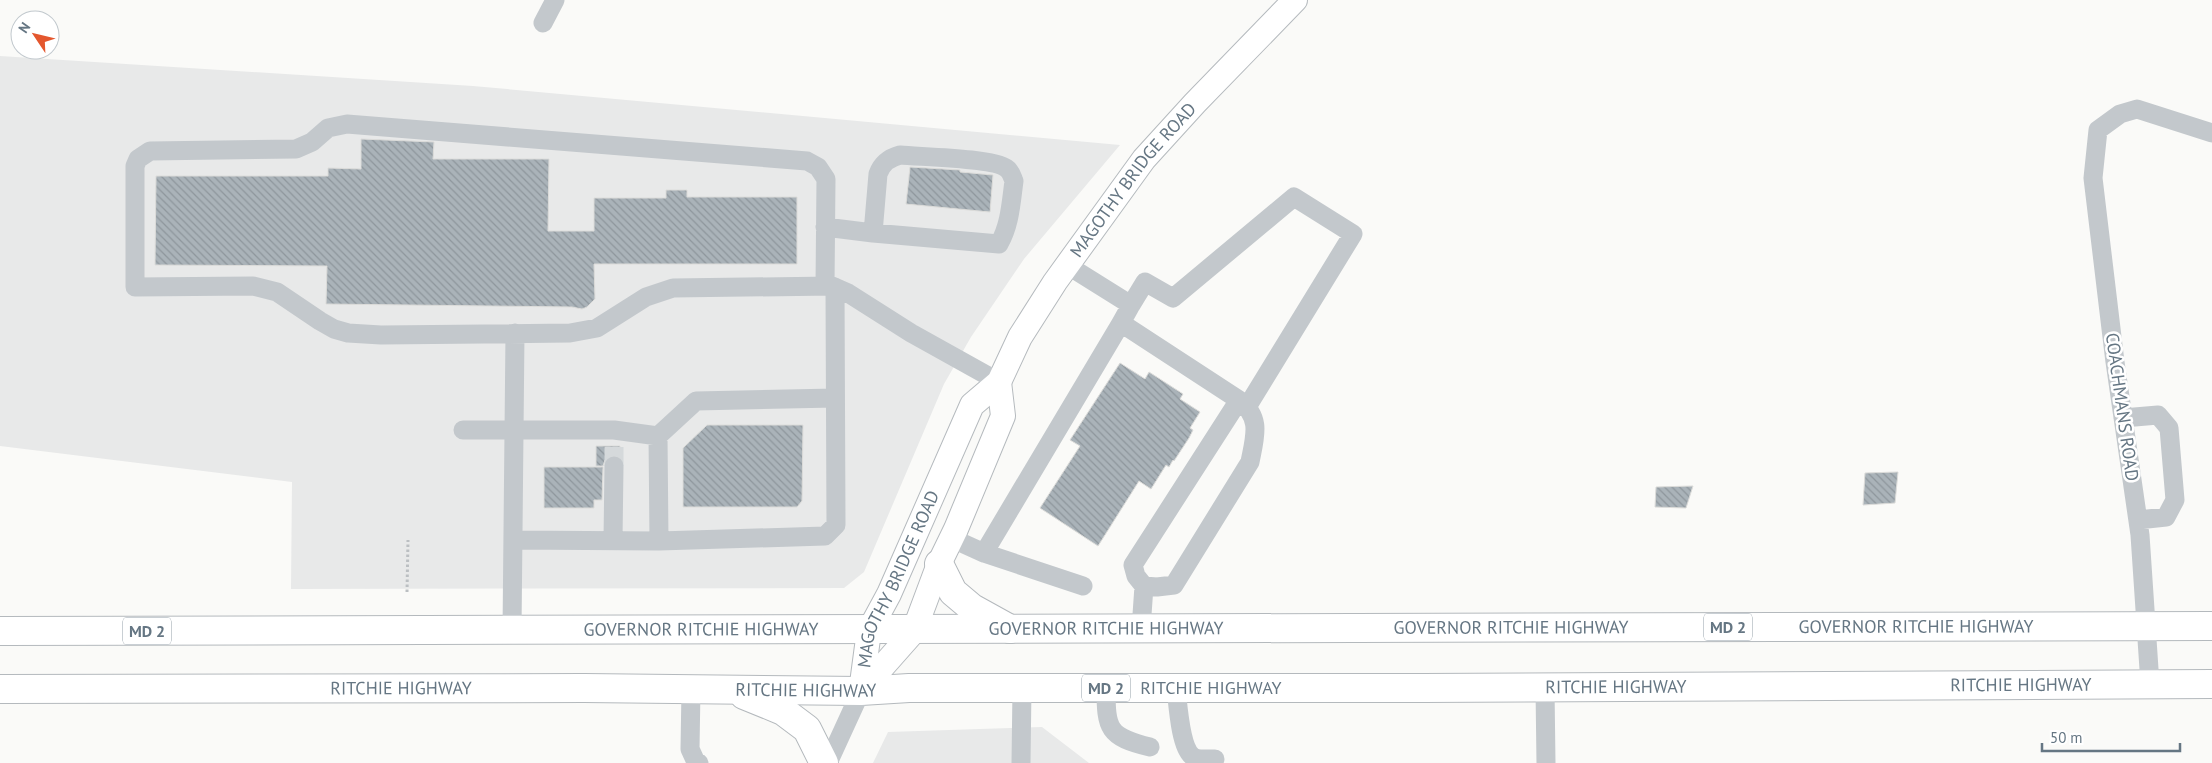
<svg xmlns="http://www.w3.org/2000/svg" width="2212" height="763" font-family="'PT Sans',sans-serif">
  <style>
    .built { fill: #e8e9e9 }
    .building { fill: url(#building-back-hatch); stroke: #dcdcda }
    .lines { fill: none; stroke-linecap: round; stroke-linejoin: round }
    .minor-tunnel { stroke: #d5d9db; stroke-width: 19; stroke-dasharray: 19 9; stroke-linecap: butt }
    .major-casing { stroke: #b5babe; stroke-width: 26 }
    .highway-casing { stroke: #b4b9bd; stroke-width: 30 }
    .path { stroke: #bbbfc2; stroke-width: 3; stroke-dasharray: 2.5 2.5; stroke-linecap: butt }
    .minor { stroke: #c3c8cc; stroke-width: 19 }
    .major { stroke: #fff; stroke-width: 24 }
    .highway { stroke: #fff; stroke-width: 28 }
    .labels { text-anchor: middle; stroke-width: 5; stroke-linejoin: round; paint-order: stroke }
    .shield { fill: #fff; stroke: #939fa8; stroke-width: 1 }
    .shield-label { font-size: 16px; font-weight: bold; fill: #657683 }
    .street-label { font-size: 18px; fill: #657683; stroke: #fff }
  </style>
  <defs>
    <pattern id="building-back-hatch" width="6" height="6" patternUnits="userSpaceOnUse" patternTransform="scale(1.25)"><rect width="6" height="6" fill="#aab3b9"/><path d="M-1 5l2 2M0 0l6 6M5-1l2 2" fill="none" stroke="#8e969c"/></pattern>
  </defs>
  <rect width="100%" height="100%" fill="#fafaf8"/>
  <path class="built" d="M0 56 473 86 1120 145 1024 259 971 337 944 384 864 572 844 588 291 589 292 482 0 446Z
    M1042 727 1089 763H873L888 732Z"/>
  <path class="building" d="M361 139 434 142 433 159H549L548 231H594V198H666V190H687V197H797V264H594L595 299 587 307 582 309 572 307 326 304 327 266 155 265 156 176H328V168L361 169Z
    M910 167 960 170V172L993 175 990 212 906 204Z
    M1120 363 1145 379 1149 372 1183 394 1180 399 1200 412 1190 428 1193 430 1189 438 1174 461 1173 460 1169 467 1166 465 1151 489 1139 481 1098 546 1040 508 1080 446 1070 440Z
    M707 425H803L802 501 797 507H683V448Z
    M596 446H620V457L615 455 609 456 605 460 603 466H596Z
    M544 467H603L602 500H594V508H544Z
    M1898 472 1895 503 1863 505 1865 473Z
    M1693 486 1686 508 1655 507 1656 487Z"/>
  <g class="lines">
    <path class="minor-tunnel" d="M614 466V446"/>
    <g class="major-casing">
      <g id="major">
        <path id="s1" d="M861 691 869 631 889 594 972 405 999 382 1020 337 1055 282 1144 159 1195 103 1295 0"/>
        <path d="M861 691 914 631 939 564 956 529 1003 416 999 382"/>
      </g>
    </g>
    <g class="highway-casing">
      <g id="highway">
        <path d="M939 564 953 592 972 608 1010 629"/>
        <path id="s2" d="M0 631 2212 626"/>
        <path id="s3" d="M0 689 584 688 861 691 909 688H1423L2212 684"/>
        <path d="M744 695 783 711 807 729 824 763"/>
      </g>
    </g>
    <path class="path" d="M407 592 408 540"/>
    <path class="minor" d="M543 23 555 0
      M825 227 873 233 999 244C1010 225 1011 203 1014 181 1012 176 1011 171 1006 168 993 158 921 157 900 155 889 158 882 163 878 174L873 233
      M1067 265 1131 305 1121 323 1239 400C1262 418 1255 436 1250 462L1174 585 1157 587 1144 586 1136 576 1133 565 1239 400
      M825 286 826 179 818 167 807 161 347 124 328 128 312 142 296 149 150 151 138 159 135 166V287L253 286 277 292 320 321 334 329 348 333 381 335 570 333 597 328 646 297 673 288 832 286 848 293 911 333 999 382
      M1131 305 1145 282 1173 298 1294 197 1353 234 1247 407
      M2123 418 2158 415 2169 428 2175 500 2166 517 2138 520
      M463 430H614L658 436 696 401 835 398
      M658 436 659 541
      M951 538 984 553 1121 323
      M513 540 659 541 825 536 836 525 835 287
      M613 540 614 466
      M984 553 1083 586
      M1141 629 1144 586
      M512 631 515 333
      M2150 684 2140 535 2115 362 2093 178 2098 130 2120 114 2137 109 2212 133
      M1106 688C1106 729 1108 737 1150 747
      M1176 688C1178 704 1180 746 1192 756 1197 760 1209 759 1215 759
      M1545 688 1546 763
      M691 689 690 749 695 760 699 763
      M828 763 861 691
      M1021 763 1022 688"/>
    <use href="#major" class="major"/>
    <use href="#highway" class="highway"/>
  </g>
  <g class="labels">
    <g class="shield">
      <rect x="1704" y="613.5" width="48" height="27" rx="4"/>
      <rect x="123" y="617.5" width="48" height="27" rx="4"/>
      <rect x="1082" y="674.5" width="48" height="27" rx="4"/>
    </g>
    <g class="shield-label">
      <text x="1728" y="633">MD 2</text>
      <text x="147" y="637">MD 2</text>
      <text x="1106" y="694">MD 2</text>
    </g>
    <g class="street-label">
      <text dy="6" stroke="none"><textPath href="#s1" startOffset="588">MAGOTHY BRIDGE ROAD</textPath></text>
      <text transform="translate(2122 407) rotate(82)" y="6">COACHMANS ROAD</text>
      <text dy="6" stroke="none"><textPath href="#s1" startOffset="119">MAGOTHY BRIDGE ROAD</textPath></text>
      <text dy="6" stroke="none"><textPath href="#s2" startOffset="1916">GOVERNOR RITCHIE HIGHWAY</textPath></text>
      <text dy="6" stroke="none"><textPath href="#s2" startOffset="1511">GOVERNOR RITCHIE HIGHWAY</textPath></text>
      <text dy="6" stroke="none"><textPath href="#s2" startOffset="1106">GOVERNOR RITCHIE HIGHWAY</textPath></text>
      <text dy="6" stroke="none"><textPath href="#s2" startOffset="701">GOVERNOR RITCHIE HIGHWAY</textPath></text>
      <text dy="6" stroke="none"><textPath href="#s3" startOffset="2021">RITCHIE HIGHWAY</textPath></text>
      <text dy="6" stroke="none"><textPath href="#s3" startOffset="1616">RITCHIE HIGHWAY</textPath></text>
      <text dy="6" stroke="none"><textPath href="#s3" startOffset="401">RITCHIE HIGHWAY</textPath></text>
      <text dy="6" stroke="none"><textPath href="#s3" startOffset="1211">RITCHIE HIGHWAY</textPath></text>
      <text dy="6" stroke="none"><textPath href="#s3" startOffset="806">RITCHIE HIGHWAY</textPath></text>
    </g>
  </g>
  <g transform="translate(35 35) rotate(305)"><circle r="24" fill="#ffffff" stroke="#c1c8cd"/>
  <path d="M0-4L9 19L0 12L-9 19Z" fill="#e4572e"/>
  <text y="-8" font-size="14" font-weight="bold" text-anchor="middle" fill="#657683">N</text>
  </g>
  <path d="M2042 743v8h138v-8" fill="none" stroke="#657683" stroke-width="2.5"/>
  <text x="2050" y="743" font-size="15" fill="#657683" stroke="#ffffff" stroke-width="4" paint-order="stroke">50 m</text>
</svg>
